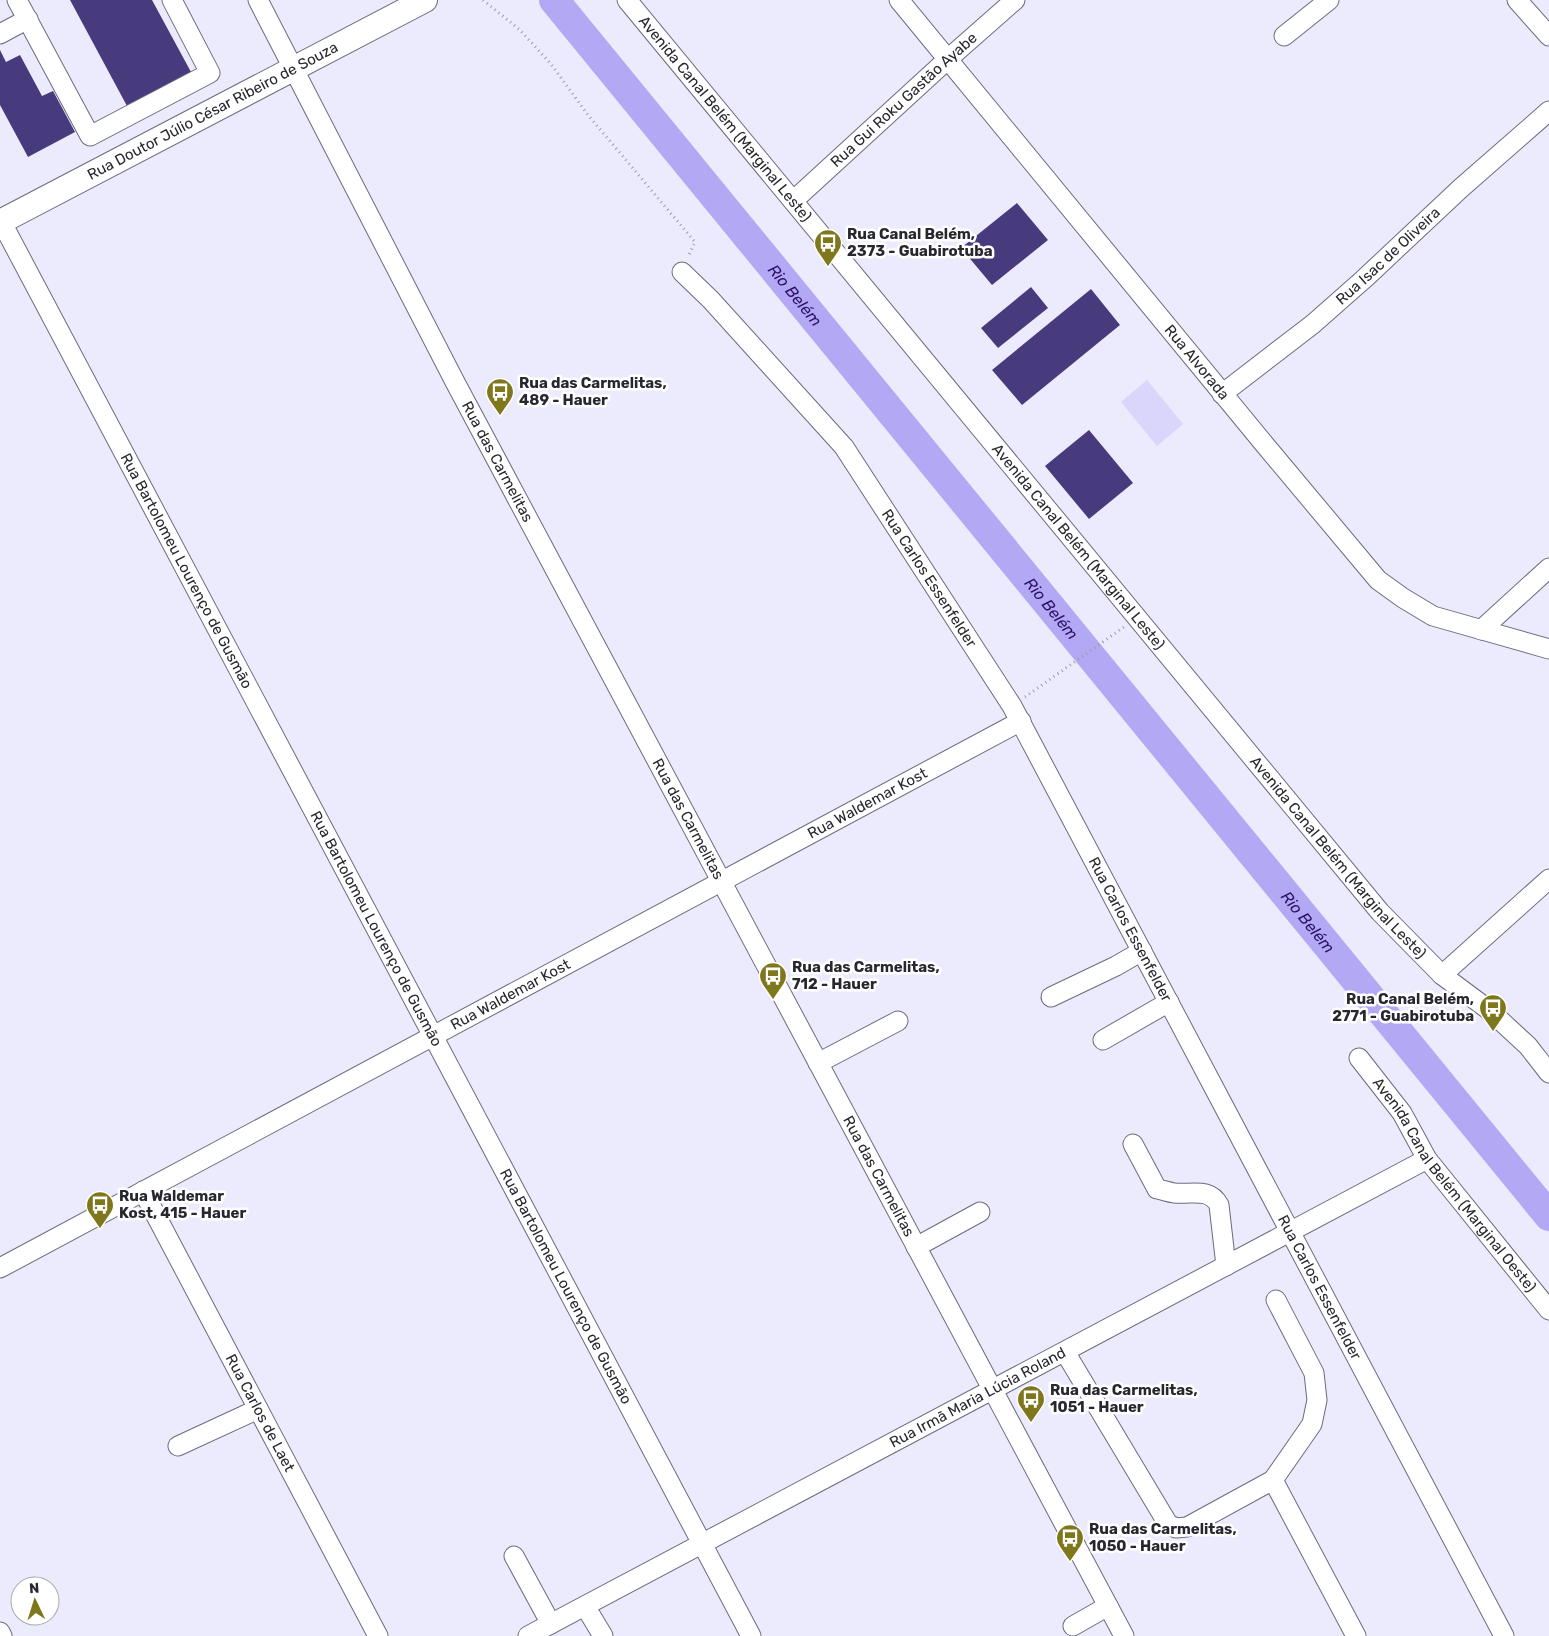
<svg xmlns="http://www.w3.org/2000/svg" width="1549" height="1636" font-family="Rubik,sans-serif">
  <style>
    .green { fill: #d9d5fb }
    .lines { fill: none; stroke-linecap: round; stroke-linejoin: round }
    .river { stroke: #b2a8f4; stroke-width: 30 }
    .building { fill: #483b7d }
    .minor-casing { stroke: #6c6b7e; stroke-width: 21 }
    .major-casing { stroke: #6c6b7e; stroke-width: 26 }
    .path { stroke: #9c9baa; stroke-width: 3; stroke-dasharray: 1 4; stroke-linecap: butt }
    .minor { stroke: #fff; stroke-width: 19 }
    .major { stroke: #fff; stroke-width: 24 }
    .labels { text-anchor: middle; stroke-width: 5; stroke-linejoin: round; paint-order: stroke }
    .street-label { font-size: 15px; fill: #282730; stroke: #fff }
    .poi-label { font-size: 15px; font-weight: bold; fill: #282730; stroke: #fff; text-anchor: start }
    .water-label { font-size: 16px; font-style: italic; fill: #2c1066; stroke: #fff }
  </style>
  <rect width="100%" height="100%" fill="#ecebfd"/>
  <path class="green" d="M1147 380 1183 424 1157 446 1121 402Z"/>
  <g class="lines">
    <path class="river" id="s1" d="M554 0 1549 1216"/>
  </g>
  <path class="building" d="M70 0H152L191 72 127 106Z
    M0 50 6 62 20 55 42 96 53 91 75 132 28 157 0 105Z
    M1017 203 1048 240 992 285 961 248Z
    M1031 287 1048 308 998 348 981 328Z
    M1091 289 1120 325 1022 405 992 370Z
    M1089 430 1133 483 1089 519 1045 466Z"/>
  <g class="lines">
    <g class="minor-casing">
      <g id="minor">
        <path d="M17 0 90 136 210 73 172 0"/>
        <path id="s2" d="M258 0 455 382 1124 1636"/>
        <path id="s3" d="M627 0 1380 912 1442 975 1489 1010 1528 1046 1549 1073"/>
        <path id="s4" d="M899 0 1265 445 1378 580 1403 598 1433 616 1549 649"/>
        <path d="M1517 0 1549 36"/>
        <path d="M0 34 28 19"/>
        <path d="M1284 36 1329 0"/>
        <path id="s5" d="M793 201 948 59 1015 0"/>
        <path id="s6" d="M1 221 751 1636"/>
        <path id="s7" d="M682 272 711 300 844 447 1012 706 1504 1636"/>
        <path id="s8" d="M1222 394 1313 324 1364 279 1461 188 1549 111"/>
        <path d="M1481 630 1549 568"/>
        <path d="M1442 975 1549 879"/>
        <path d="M1051 997 1116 966 1142 951"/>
        <path d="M1103 1040 1169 1002"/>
        <path id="s9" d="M1359 1058 1402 1113 1427 1159 1549 1310"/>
        <path d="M818 1063 898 1021"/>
        <path d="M1133 1144 1157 1189C1163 1190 1168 1192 1174 1193 1191 1195 1209 1187 1219 1205L1226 1266"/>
        <path id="s10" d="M143 1191 378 1636"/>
        <path d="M916 1247 980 1212"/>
        <path id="s11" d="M0 1268 1021 721"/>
        <path d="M1065 1352 1168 1524 1176 1528 1187 1527 1273 1480 1356 1636"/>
        <path d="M178 1446 258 1409"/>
        <path d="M1273 1480 1312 1424 1317 1400 1314 1373 1276 1300"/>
        <path d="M514 1556 551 1624"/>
        <path d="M585 1606 603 1636"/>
        <path d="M1073 1626 1108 1606"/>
        <path d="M0 1632 2 1636"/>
        <path id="s12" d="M528 1636 1427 1159"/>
      </g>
    </g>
    <g class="major-casing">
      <g id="major">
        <path id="s13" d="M0 222 425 0"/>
      </g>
    </g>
    <path class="path" d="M483 0 520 30 551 64 588 115 695 242 688 257
      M1025 697 1124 627"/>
    <use href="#minor" class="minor"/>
    <use href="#major" class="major"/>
  </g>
  <defs>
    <g id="bus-pin" transform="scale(1.4375)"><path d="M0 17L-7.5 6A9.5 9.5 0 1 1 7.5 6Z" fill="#7f771c" stroke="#fff"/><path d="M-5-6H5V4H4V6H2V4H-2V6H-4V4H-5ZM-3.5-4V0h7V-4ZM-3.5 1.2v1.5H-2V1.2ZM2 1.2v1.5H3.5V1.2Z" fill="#fff"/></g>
  </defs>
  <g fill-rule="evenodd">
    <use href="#bus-pin" x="828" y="243"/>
    <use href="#bus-pin" x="500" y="392"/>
    <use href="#bus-pin" x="773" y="976"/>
    <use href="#bus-pin" x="1493" y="1008"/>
    <use href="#bus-pin" x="100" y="1205"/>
    <use href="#bus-pin" x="1031" y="1399"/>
    <use href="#bus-pin" x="1070" y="1538"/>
  </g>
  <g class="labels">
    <g class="street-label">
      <text dy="5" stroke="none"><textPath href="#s5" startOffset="150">Rua Gui Roku Gastão Ayabe</textPath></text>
      <text dy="5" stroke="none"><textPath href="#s13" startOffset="240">Rua Doutor Júlio César Ribeiro de Souza</textPath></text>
      <text dy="5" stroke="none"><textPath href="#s3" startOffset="154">Avenida Canal Belém (Marginal Leste)</textPath></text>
      <text dy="5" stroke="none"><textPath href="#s8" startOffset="216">Rua Isac de Oliveira</textPath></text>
      <text dy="5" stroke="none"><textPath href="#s4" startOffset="469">Rua Alvorada</textPath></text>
      <text dy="5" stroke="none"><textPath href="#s2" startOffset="520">Rua das Carmelitas</textPath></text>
      <text dy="5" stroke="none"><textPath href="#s3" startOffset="709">Avenida Canal Belém (Marginal Leste)</textPath></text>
      <text dy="5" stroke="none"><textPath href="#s6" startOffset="396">Rua Bartolomeu Lourenço de Gusmão</textPath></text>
      <text dy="5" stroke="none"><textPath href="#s7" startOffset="395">Rua Carlos Essenfelder</textPath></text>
      <text dy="5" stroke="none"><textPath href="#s11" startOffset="984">Rua Waldemar Kost</textPath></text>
      <text dy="5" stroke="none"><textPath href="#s2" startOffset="925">Rua das Carmelitas</textPath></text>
      <text dy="5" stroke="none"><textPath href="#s3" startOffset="1114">Avenida Canal Belém (Marginal Leste)</textPath></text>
      <text dy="5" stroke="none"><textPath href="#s6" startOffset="801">Rua Bartolomeu Lourenço de Gusmão</textPath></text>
      <text dy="5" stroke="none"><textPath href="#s7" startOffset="800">Rua Carlos Essenfelder</textPath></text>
      <text dy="5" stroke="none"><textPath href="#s11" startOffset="579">Rua Waldemar Kost</textPath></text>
      <text dy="5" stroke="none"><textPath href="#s2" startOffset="1330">Rua das Carmelitas</textPath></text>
      <text dy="5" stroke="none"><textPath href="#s9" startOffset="159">Avenida Canal Belém (Marginal Oeste)</textPath></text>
      <text dy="5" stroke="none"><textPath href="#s6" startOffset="1206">Rua Bartolomeu Lourenço de Gusmão</textPath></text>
      <text dy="5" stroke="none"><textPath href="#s7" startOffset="1205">Rua Carlos Essenfelder</textPath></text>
      <text dy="5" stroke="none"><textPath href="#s12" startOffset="509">Rua Irmã Maria Lúcia Roland</textPath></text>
      <text dy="5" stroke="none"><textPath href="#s10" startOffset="251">Rua Carlos de Laet</textPath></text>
    </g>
    <g class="poi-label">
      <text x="847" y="239">Rua Canal Belém,<tspan x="847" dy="17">2373 - Guabirotuba</tspan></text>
      <text x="519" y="388">Rua das Carmelitas,<tspan x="519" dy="17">489 - Hauer</tspan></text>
      <text x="792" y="972">Rua das Carmelitas,<tspan x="792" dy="17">712 - Hauer</tspan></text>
      <text x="1474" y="1004" text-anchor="end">Rua Canal Belém,<tspan x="1474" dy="17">2771 - Guabirotuba</tspan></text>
      <text x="119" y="1201">Rua Waldemar<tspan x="119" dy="17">Kost, 415 - Hauer</tspan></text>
      <text x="1050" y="1395">Rua das Carmelitas,<tspan x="1050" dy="17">1051 - Hauer</tspan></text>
      <text x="1089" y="1534">Rua das Carmelitas,<tspan x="1089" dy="17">1050 - Hauer</tspan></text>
    </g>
    <g class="water-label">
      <text dy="6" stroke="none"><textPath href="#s1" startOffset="381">Rio Belém</textPath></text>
      <text dy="6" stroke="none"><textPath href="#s1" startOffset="786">Rio Belém</textPath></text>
      <text dy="6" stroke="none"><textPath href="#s1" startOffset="1191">Rio Belém</textPath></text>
    </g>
  </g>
  <g transform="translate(35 1601) rotate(356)"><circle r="24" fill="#ffffff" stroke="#a9a9ac"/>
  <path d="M0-4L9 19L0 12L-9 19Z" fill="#7f771c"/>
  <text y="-8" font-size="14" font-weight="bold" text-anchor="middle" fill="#282730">N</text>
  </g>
</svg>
